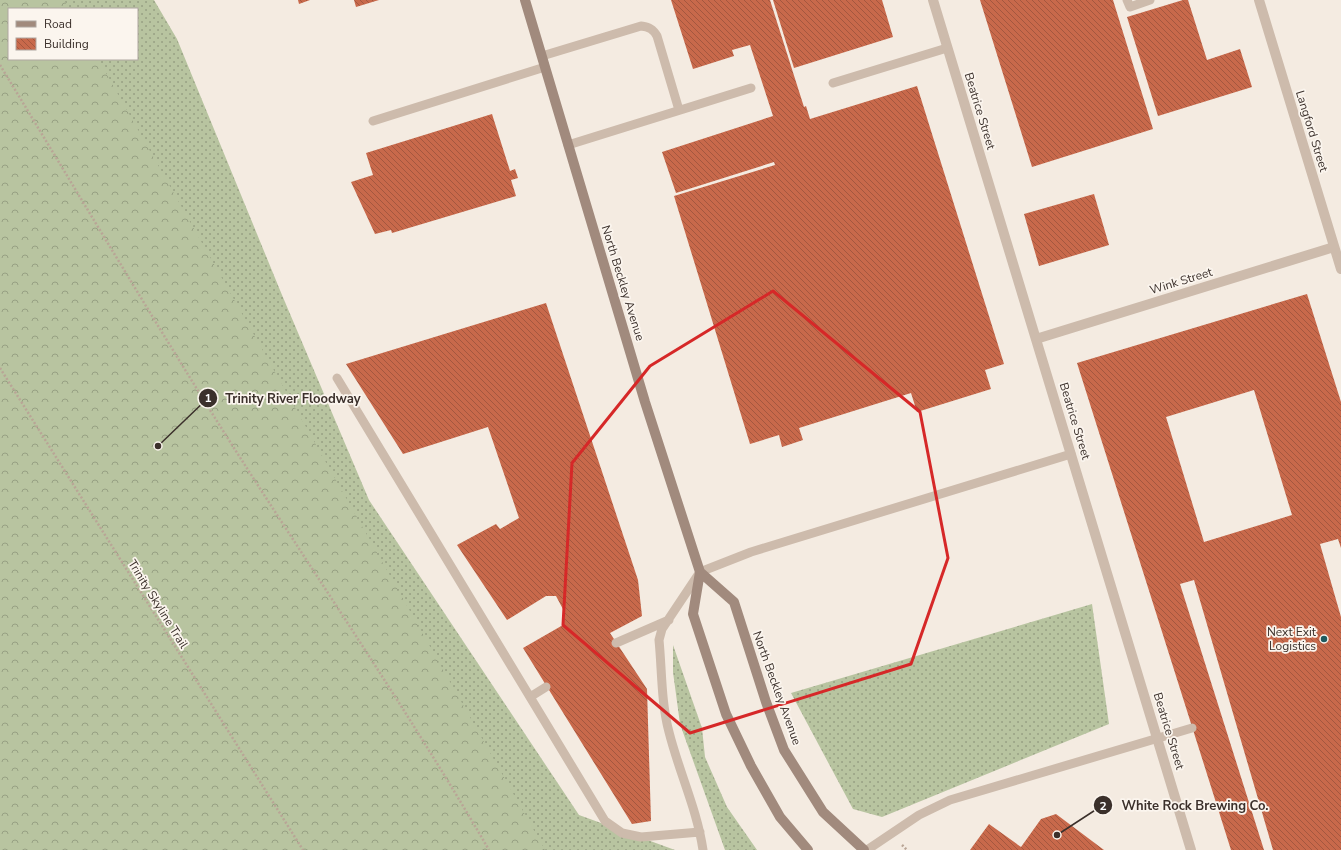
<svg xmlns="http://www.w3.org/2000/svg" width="1341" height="850" font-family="'Nunito Sans',sans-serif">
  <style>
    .grass { fill: url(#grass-dots); fill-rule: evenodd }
    .forest { fill: url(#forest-crowns) }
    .building { fill: url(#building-back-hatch); fill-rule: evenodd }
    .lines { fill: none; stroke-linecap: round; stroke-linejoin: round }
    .path { stroke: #b9a596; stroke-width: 2.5; stroke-dasharray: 2 2; stroke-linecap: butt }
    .service { stroke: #cdbbac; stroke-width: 9 }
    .minor { stroke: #cdbbac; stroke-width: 10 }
    .secondary { stroke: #a18a7d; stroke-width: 10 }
    .marked { fill: none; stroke: #d62828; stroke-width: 3; stroke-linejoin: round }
    .poi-dot { fill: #1f5a5e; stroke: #fbf5ee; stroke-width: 1.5 }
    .labels { text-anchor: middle; stroke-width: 3.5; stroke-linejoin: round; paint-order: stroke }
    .street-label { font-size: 12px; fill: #3b302b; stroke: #fbf5ee }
    .poi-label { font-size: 12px; fill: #3b302b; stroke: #fbf5ee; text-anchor: end }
    .leader { fill: none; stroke: #3b302b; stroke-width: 1.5 }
    .callout-dot { fill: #3b302b; stroke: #fbf5ee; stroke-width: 1.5 }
    .mark-label { font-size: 12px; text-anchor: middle; font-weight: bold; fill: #fff }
    .callout-label { font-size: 13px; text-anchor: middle; font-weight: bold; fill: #3b302b; stroke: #fbf5ee; stroke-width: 3.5; stroke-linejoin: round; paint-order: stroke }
  </style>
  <defs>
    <pattern id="grass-dots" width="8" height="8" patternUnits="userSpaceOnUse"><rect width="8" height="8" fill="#b8c4a0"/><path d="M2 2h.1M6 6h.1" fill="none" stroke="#97a083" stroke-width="1.8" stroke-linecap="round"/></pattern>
    <pattern id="forest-crowns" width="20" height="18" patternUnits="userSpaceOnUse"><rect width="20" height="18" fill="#b8c4a0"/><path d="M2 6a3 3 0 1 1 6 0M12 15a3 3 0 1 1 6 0" fill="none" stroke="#97a083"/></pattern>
    <pattern id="building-back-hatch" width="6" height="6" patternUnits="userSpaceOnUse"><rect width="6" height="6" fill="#c8694b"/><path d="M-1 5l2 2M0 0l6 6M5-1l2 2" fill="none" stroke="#a4573f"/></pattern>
  </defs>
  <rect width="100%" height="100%" fill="#f4ebe1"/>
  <path class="grass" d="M0 0H154L177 39 282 295 369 500 579 815 675 850H307L0 344ZM9 9H137V59H9Z
    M1092 604 1109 724 882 817 853 809 791 693Z
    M673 645 702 728 705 757 727 807 757 850H725L680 724 673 672Z"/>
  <path class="forest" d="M0 0H64L69 9H9V59H98L545 850H0Z"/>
  <path class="building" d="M298 0H310L299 4Z
    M354 0H379L356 7Z
    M671 0H770L804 107 806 106 810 119 917 86 1004 364 985 370 991 389 917 412 911 393 799 428 803 440 782 447 779 435 750 444 674 196 775 165 774 162 676 193 662 152 773 116 750 45 732 50 734 56 693 69Z
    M773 0H882L893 37 794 68Z
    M980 0H1113L1153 129 1032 167Z
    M1183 0H1188L1207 60 1240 49 1252 87 1158 116 1127 17Z
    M492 114 510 171 515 169 518 178 511 180 516 196 392 233 391 230 375 234 351 182 373 175 366 153Z
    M1094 194 1109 245 1039 266 1024 214Z
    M1307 294 1341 402V548L1338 539 1320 544 1341 617V850H1273L1194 580 1180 584 1264 850H1231L1077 363ZM1254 390 1292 515 1204 542 1166 417Z
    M546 303 638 580 642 616 610 633 647 689 651 821 632 824 523 648 563 625 565 613 556 596H546L507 620 457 545 496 524 500 529 519 518 488 427 403 454 346 364Z
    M1056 814 1104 850H970L989 824 1021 847 1041 819Z"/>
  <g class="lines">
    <path class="path" d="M0 65C70 180 139 296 210 410 302 557 402 700 489 850
      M0 368 303 850
      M902 845 907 850"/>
    <path class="service" d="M1127 0 1130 7 1150 0
      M542 56 641 26C649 27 653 29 657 36L679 110
      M833 83 947 48
      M373 121 545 67
      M568 145 751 88
      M337 378 605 821 622 833 641 837 700 832
      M616 643 669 620
      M530 697 546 687
      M703 850C697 809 679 772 669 732 661 702 662 670 659 640L662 629 700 572 751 552 1071 454
      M867 850 919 815 950 800 1192 728"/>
    <path class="minor" d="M933 0 1191 850
      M1259 0 1341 269
      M1036 339 1334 247"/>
    <path class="secondary" d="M525 0 645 402 700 572 693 614 726 714 751 766 780 817 808 850
      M700 572 734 602 766 702 784 750 823 812 864 850"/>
  </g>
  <path class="marked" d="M773 291 920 412 948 558 911 664 690 733 563 625 572 463 650 366Z"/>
  <circle class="poi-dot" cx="1324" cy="639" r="4"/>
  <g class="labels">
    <g class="street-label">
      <text transform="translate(980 111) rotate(73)" y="4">Beatrice Street</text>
      <text transform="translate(1312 131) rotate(73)" y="4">Langford Street</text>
      <text transform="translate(1181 281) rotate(-17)" y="4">Wink Street</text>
      <text transform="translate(623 283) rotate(73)" y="4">North Beckley Avenue</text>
      <text transform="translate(1075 421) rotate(73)" y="4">Beatrice Street</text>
      <text transform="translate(158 604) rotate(58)" y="4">Trinity Skyline Trail</text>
      <text transform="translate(777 688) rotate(70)" y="4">North Beckley Avenue</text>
      <text transform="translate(1169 731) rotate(73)" y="4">Beatrice Street</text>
    </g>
    <g class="poi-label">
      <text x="1316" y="636">Next Exit<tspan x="1316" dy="14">Logistics</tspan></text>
    </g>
  </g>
  <path class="leader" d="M158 446L208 398M1057 835L1103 805"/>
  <g class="callout-dot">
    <circle cx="158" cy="446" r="4"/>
    <circle cx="1057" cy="835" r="4"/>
    <circle cx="208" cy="398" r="10"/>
    <circle cx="1103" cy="805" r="10"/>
  </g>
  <g class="mark-label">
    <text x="208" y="402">1</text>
    <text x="1103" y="810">2</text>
  </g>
  <g class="callout-label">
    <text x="293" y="403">Trinity River Floodway</text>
    <text x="1195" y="810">White Rock Brewing Co.</text>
  </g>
  <rect x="8" y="8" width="130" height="52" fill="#fbf5ee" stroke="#aea6a0"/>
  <rect x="16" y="21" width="20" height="6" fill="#a18a7d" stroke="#aea6a0"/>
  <text x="44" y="28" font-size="12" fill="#3b302b">Road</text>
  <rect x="16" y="38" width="20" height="12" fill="url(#building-back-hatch)" stroke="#aea6a0"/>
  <text x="44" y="48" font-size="12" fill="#3b302b">Building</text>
</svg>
